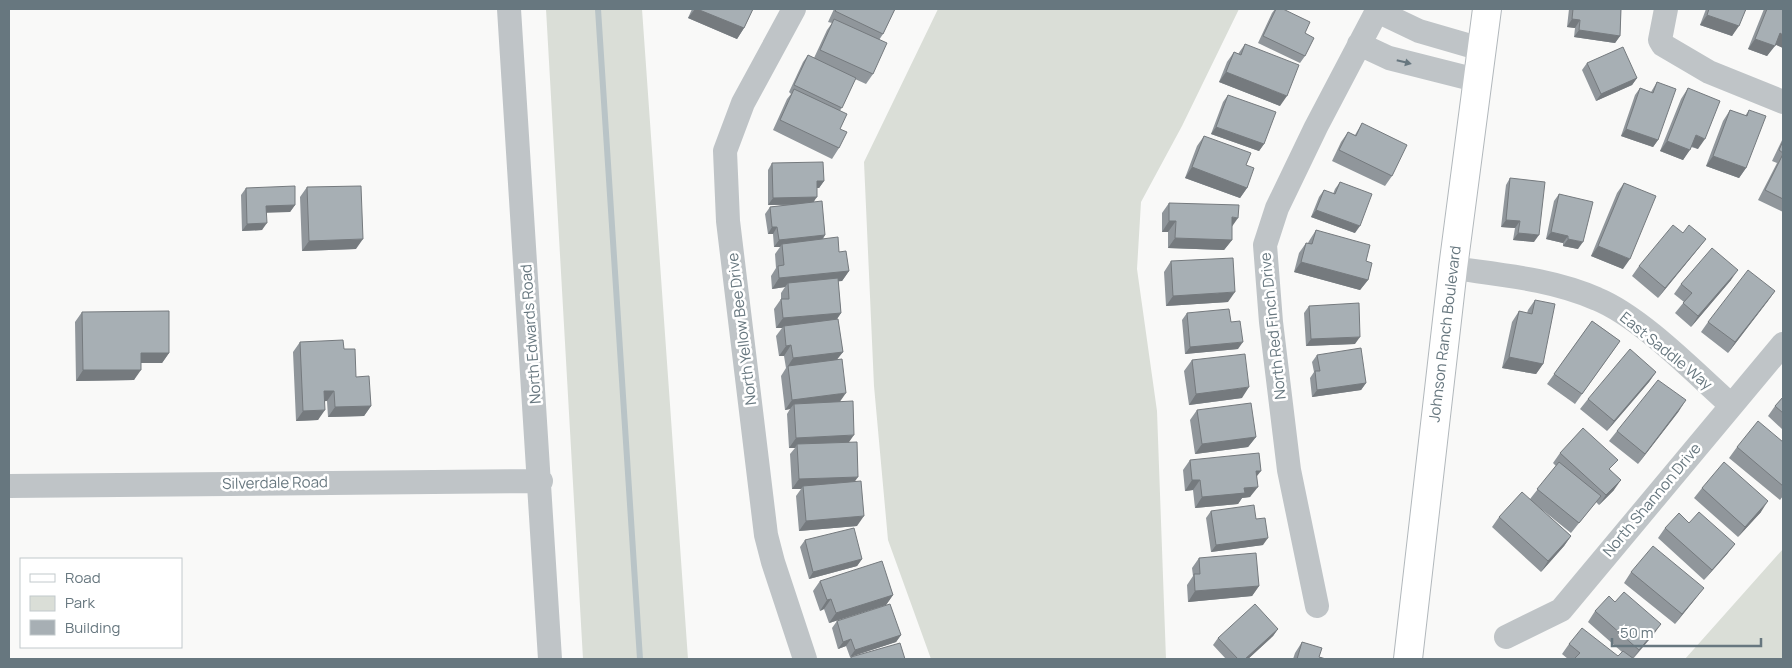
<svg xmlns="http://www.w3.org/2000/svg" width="1792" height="668" font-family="Manrope,sans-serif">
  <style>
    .green { fill: #daded7 }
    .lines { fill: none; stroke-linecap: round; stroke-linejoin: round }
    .stream { stroke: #b9c4c7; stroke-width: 6 }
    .secondary-casing { stroke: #b2b8bc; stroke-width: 30 }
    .street { stroke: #bfc4c7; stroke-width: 24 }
    .secondary { stroke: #fff; stroke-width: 28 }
    .wall { fill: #90969b }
    .shaded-wall { fill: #757a7e }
    .building { fill: #a7afb4; stroke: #757a7e }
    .oneway { fill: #67777f }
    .labels { text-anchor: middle; stroke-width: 5; stroke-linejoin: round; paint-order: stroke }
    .street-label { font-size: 15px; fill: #67777f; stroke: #fff }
  </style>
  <rect width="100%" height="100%" fill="#f9f9f8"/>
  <path class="green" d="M546 9H642L688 659H583Z
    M938 9H1239L1182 126 1141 202 1137 269 1157 411 1166 659H931L888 540 874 386 864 162Z
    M1783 549V659H1685Z"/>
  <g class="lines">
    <path class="stream" d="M598 9 640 659"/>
    <g class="secondary-casing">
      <path id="secondary" d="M1408 659 1453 268 1487 9"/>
    </g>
    <path class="street" d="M509 9 550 659
      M794 9 743 103 725 151 728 221 766 535 773 562 805 659
      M1666 9 1660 40 1663 45 1709 72 1783 102
      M1377 11 1419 31 1481 49
      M1359 44 1389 58 1476 80
      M1453 268C1501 275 1552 279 1597 299 1641 317 1695 373 1731 405
      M9 486 541 481
      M1317 606 1289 470 1271 322 1265 245 1277 208 1316 127 1378 9
      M1506 637 1561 610 1783 344"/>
    <use href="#secondary" class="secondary"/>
  </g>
  <path class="wall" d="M692 9H753L744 28 737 39 688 18Z
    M834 9H895L883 34 879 40 873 74 866 84 855 79 840 111V129L839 148 832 159 773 130 787 99 791 94 789 92 803 62 808 55 814 58 827 30 832 23 828 22Z
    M1275 9H1283L1305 33V56L1300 63 1258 43 1272 13Z
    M1569 9H1621L1620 36 1615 43 1574 37 1575 28 1567 27Z
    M1706 9H1746L1732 36 1700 25Z
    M1764 9H1783V48L1775 44 1767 56 1748 49Z
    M1245 44 1280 106 1219 82 1227 62 1234 52 1238 54Z
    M1587 63 1637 78 1632 85 1596 101 1582 70Z
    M1657 82 1658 140 1653 147 1621 136 1635 95 1640 88 1651 92Z
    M1688 88 1698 149 1691 147 1683 160 1660 151 1681 99Z
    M1228 95 1264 144 1259 151 1211 134 1223 102Z
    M1730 110 1745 116 1749 110 1746 168 1739 178 1706 166 1723 121Z
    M1362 123 1392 176 1385 186 1332 161 1341 142 1348 132 1355 135Z
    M1204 136 1246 165 1247 188 1240 198 1185 178 1197 146Z
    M1783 138V212L1758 200 1777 163 1772 161Z
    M772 163 824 181 819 188H817L814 202 825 235 823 239 839 252 849 271 842 281H838L841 313 837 319 843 352 837 359 840 402 849 442 855 481 857 526 799 531 796 496 801 489H792L790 454 795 448H789L787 414 790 409 785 410 781 376 786 368 784 356H779L776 336 782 328H776L774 309 781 299V293L785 287 772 289 771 276 776 268 775 254 780 247H774L773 234H768L765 214 770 207 786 205H768V170Z
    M1510 178 1534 242 1513 240 1515 228 1501 227 1506 185Z
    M1340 182 1355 233 1311 217 1319 197 1324 190 1333 194 1335 189Z
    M1624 183 1623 269 1591 256 1617 193Z
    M307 187 356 249 302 251 300 197Z
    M246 188 295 205 290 212H267L262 230 242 231 241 195Z
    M1559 194 1578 249 1563 246V243L1546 239 1554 201Z
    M1169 203 1232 227V240L1224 250 1168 248V232H1162V213Z
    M1316 230 1366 261 1368 280 1360 290 1294 272 1299 253 1306 243H1308L1309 241Z
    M1683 233 1706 239 1698 249 1658 298 1632 276 1639 266Z
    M1171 261 1228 302 1166 306 1164 272Z
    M1731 280 1691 327 1675 313 1684 302 1674 294 1681 284Z
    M1775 291 1728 353 1701 332 1708 322Z
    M1535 300 1543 364 1536 374 1502 368 1512 322 1519 311 1527 313 1528 310Z
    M1309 306 1355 344 1306 346 1304 313Z
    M82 312 169 353 162 363H141L134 380 76 381 75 322Z
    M1187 313 1238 349 1185 354 1182 320Z
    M1592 321 1620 341 1575 404 1547 384Z
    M300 342 344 349 356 377 371 406 364 416 328 417 327 401H325L318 420 296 421 293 352Z
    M1317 355 1366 383 1361 390 1312 397 1310 378 1314 372 1312 362Z
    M1192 360 1242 398 1189 405 1184 371Z
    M1656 372 1649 382 1607 431 1580 409 1588 399Z
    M1783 397V430L1768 416 1775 406Z
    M1197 410 1256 437 1248 447 1195 454 1190 420Z
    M1679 411 1638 464 1609 441 1617 431Z
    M1783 442V496L1780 500 1729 458 1737 447Z
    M1560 453 1611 470 1614 490 1599 505 1596 502 1571 533 1535 504 1571 536 1564 546 1541 572 1492 527 1499 517 1530 499 1556 466 1553 463Z
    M1190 460 1257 477 1250 497 1242 498 1238 504 1195 508 1193 490 1185 491 1183 470Z
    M1702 488 1761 512 1738 537 1694 498Z
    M1211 511 1256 519 1263 545 1211 552 1206 518Z
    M1689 523 1735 544 1727 554 1704 580 1658 538 1665 528Z
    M805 540 862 559 857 566 809 579 800 547Z
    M1199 558 1259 586 1252 596 1188 602 1187 585 1193 576 1192 568Z
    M1631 572 1696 598 1675 624 1624 583Z
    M820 581 893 595 886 605 829 623 824 609 820 611 813 591Z
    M1595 611 1654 634 1633 659H1634H1568L1562 654 1569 644 1618 656 1622 652 1588 622Z
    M837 621 901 635 896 642 850 657 846 646 838 649 832 628Z
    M1278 629 1273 636 1248 659H1226L1213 645 1218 638Z
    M1302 642 1319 657 1326 659H1293L1295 653Z"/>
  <path class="shaded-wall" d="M695 9H697L744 28 737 39 688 18Z
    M1707 15 1739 26 1732 36 1700 25Z
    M1572 19 1580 20 1575 28 1567 27Z
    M1579 30 1620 36 1615 43 1574 37Z
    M1780 33 1783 35V48L1772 43Z
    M1755 39 1775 46 1767 56 1748 49Z
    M1226 72 1287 96 1280 106 1219 82Z
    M1637 78 1632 85 1596 101 1601 94Z
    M1216 127 1264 144 1259 151 1211 134Z
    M1626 129 1658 140 1653 147 1621 136Z
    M1696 135 1705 139 1698 149 1689 145Z
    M1667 141 1690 150 1683 160 1660 151Z
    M1713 156 1746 168 1739 178 1706 166Z
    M1192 167 1247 188 1240 198 1185 178Z
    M817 181H824L819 188H812Z
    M817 197 812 204 768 205 773 198Z
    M295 205 290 212 261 213 266 206Z
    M1316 210 1360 226 1355 233 1311 217Z
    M1232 217 1238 218 1231 228Z
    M1506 220 1520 221 1515 228 1501 227Z
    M1169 221H1176L1168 232H1162Z
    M267 223 262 230 242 231 247 224Z
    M772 227H777L773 234H768Z
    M1551 232 1568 236 1563 243 1546 239Z
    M1518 233 1539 235 1534 242 1513 240Z
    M825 235 820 242 782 244 780 247H774L779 240Z
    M1175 238 1232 240 1224 250 1168 248Z
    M363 239 356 249 302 251 309 241Z
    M1568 239 1583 242 1578 249 1563 246Z
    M1706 239 1698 249 1658 298 1665 288Z
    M1598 246 1630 259 1623 269 1591 256Z
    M1301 262 1368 280 1360 290 1294 272Z
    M1738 270 1731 280 1691 327 1698 316Z
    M849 271 842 281 788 287V283L785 287 772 289 779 278Z
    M1775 291 1768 301 1728 353 1735 342Z
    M1235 292 1228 302 1166 306 1173 296Z
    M841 313 834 323 784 326 782 328H776L783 318Z
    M1360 337 1355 344 1306 346 1311 339Z
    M1243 342 1238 349 1185 354 1190 347Z
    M791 345 784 356H779L786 346Z
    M843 352 835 362 788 366 793 358Z
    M141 353H169L162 363H134Z
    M1509 357 1543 364 1536 374 1502 368Z
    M83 370H141L134 380 76 381Z
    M1656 372 1649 382 1607 431 1614 421Z
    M1366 383 1361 390 1312 397 1317 390Z
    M1249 387 1242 398 1189 405 1196 394Z
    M324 391H334L327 401 317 402Z
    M846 393 839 403 794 404 790 409 785 410 792 400Z
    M1686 400 1679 411 1638 464 1645 454Z
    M371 406 364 416 328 417 335 407Z
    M325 410 318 420 296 421 303 411Z
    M854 435 847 445 797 444 795 448H789L796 438Z
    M1256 437 1248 447 1195 454 1202 444Z
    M1256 471H1261L1253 481Z
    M858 477 851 487 803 486 801 489H792L799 479Z
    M1192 480H1200L1193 490 1185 491Z
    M1621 480 1614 490 1599 505 1606 495Z
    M1258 487 1250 497 1242 498 1238 504 1195 508 1202 497 1244 488Z
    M1768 501 1761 512 1738 537 1745 527Z
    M864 516 857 526 799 531 806 521Z
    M1571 536 1564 546 1541 572 1548 561Z
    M1268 538 1263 545 1211 552 1216 545Z
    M1735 544 1727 554 1704 580 1712 570Z
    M862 559 857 566 809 579 813 572Z
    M1259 586 1252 596 1188 602 1195 591Z
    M1704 588 1696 598 1675 624 1682 614Z
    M893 595 886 605 829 623 836 613Z
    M831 599 824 609 820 611 827 600Z
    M1661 624 1654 634 1632 659 1639 650Z
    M1278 629 1273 636 1248 659H1245Z
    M901 635 896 642 850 657 855 650Z
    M851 639 846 646 838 649 843 642Z"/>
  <path class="building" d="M697 9H753L744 28Z
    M837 9H895L883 34 835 11Z
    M1276 9H1283L1310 22 1305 33 1314 38 1305 56 1263 36Z
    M1573 9H1621L1620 36 1579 30 1580 20 1572 19Z
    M1709 9H1746L1739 26 1707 15Z
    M1767 9H1783V35L1780 33 1775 46 1755 39Z
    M834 19 887 43 873 74 820 50Z
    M1245 44 1299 65 1287 96 1226 72 1234 52 1241 55Z
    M1623 47 1637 78 1601 94 1587 63Z
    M808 55 856 78 842 108 794 85Z
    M1657 82 1676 89 1658 140 1626 129 1640 88 1653 93Z
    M1688 88 1720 101 1705 139 1696 135 1690 150 1667 141Z
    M794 89 847 114 840 129 847 132 839 148 780 120Z
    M1228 95 1276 112 1264 144 1216 127Z
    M1730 110 1747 116 1749 110 1766 116 1746 168 1713 156Z
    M1362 123 1407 145 1392 176 1339 150 1348 132 1356 136Z
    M1204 136 1251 153 1246 165 1254 168 1247 188 1192 167Z
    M1783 141V153L1779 150Z
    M1783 154V199L1765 190Z
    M823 162 824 181H817V197L773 198 772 163Z
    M1510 178 1545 182 1539 235 1518 233 1520 221 1506 220Z
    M1340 182 1372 194 1360 226 1316 210 1324 190 1335 194Z
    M1624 183 1656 196 1630 259 1598 246Z
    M295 186V205L266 206 267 223 247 224 246 188Z
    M361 186 363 239 309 241 307 187Z
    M1559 194 1593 202 1583 242 1568 239V236L1551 232Z
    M822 201 825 235 779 240 777 227H772L770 207Z
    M1169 203 1239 205 1238 218 1232 217V240L1175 238 1176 221H1169Z
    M1673 225 1683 233 1689 225 1706 239 1665 288 1639 266Z
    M1316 230 1370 245 1366 261 1372 263 1368 280 1301 262 1306 243 1312 244Z
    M838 237 839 252 846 251 849 271 779 278 778 266 784 265 782 244Z
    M1712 248 1738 270 1698 316 1683 303 1692 293 1681 284Z
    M1233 258 1235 292 1173 296 1171 261Z
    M1748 270 1775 291 1735 342 1708 322Z
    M838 278 841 313 783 318 781 299H789L788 283Z
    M1535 300 1555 304 1543 364 1509 357 1519 311 1532 314Z
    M1359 303 1360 337 1311 339 1309 306Z
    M1229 309 1231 322 1240 321 1243 342 1190 347 1187 313Z
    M169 311V353H141V370H83L82 312Z
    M838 319 843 352 793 358 791 345 786 346 784 326Z
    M1592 321 1620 341 1582 394 1554 374Z
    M343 340 344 349H355L356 377 369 376 371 406 335 407 334 391H324L325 410 303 411 300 342Z
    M1361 348 1366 383 1317 390 1315 371H1320L1317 355Z
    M1630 349 1656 372 1614 421 1588 399Z
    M1245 354 1249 387 1196 394 1192 360Z
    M842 359 846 393 792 400 788 366Z
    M1658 380 1686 400 1645 454 1617 431Z
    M1783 397V413L1775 406Z
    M853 401 854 435 796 438 794 404Z
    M1251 403 1256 437 1202 444 1197 410Z
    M1758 421 1783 442V486L1737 447Z
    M1583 428 1618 460 1609 469 1621 480 1606 495 1560 453Z
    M857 442 858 477 799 479 797 444Z
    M1259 453 1261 471H1256L1258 487 1244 488 1245 493 1202 497 1200 480H1192L1190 460Z
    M1559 462 1601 496 1579 523 1537 489Z
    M1724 462 1768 501 1745 527 1702 488Z
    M861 481 864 516 806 521 803 486Z
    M1522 492 1571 536 1548 561 1499 517Z
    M1254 505 1256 519 1265 518 1268 538 1216 545 1211 511Z
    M1699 512 1735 544 1712 570 1665 528 1679 513 1689 523Z
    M854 528 862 559 813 572 805 540Z
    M1653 546 1704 588 1682 614 1631 572Z
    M1256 553 1259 586 1195 591 1194 574H1200L1199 558Z
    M882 561 893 595 836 613 831 599 827 600 820 581Z
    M1624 592 1661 624 1639 650 1595 611 1609 596 1615 602Z
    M890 604 901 635 855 650 851 639 843 642 837 621Z
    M1255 604 1278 629 1245 659H1238L1218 638Z
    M1582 628 1618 656 1623 651 1634 659H1574L1580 653 1569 644Z
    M1302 642 1322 648 1319 657 1326 659H1297Z
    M900 643 905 659H851V657Z"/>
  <defs><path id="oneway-solid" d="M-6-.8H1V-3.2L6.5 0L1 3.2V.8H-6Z" transform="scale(1.25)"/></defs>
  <use class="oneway" href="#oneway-solid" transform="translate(1404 62) rotate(14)"/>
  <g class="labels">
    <g class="street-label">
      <text transform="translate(1273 326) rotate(-96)" y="5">North Red Finch Drive</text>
      <text transform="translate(742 329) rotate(-97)" y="5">North Yellow Bee Drive</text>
      <text transform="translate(531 334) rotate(-94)" y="5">North Edwards Road</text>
      <text transform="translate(1445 334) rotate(-83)" y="5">Johnson Ranch Boulevard</text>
      <text transform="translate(1666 351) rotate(39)" y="5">East Saddle Way</text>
      <text transform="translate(275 483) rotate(-1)" y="5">Silverdale Road</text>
      <text transform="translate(1652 500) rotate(-50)" y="5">North Shannon Drive</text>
    </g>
  </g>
  <rect width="1792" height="668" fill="none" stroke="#67777f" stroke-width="20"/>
  <rect x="20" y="558" width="162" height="90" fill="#ffffff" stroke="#c2c9cc"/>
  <rect x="30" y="574" width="25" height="8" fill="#ffffff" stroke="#c2c9cc"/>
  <text x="65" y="583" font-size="15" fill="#67777f">Road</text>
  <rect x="30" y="596" width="25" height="15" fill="#daded7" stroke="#c2c9cc"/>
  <text x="65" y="608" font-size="15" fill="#67777f">Park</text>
  <rect x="30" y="620" width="25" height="15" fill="#a7afb4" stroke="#c2c9cc"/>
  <text x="65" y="633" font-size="15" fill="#67777f">Building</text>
  <path d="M1612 638v8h149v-8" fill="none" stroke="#67777f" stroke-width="2.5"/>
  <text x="1620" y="638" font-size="15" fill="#67777f" stroke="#ffffff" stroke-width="4" paint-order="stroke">50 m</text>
</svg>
